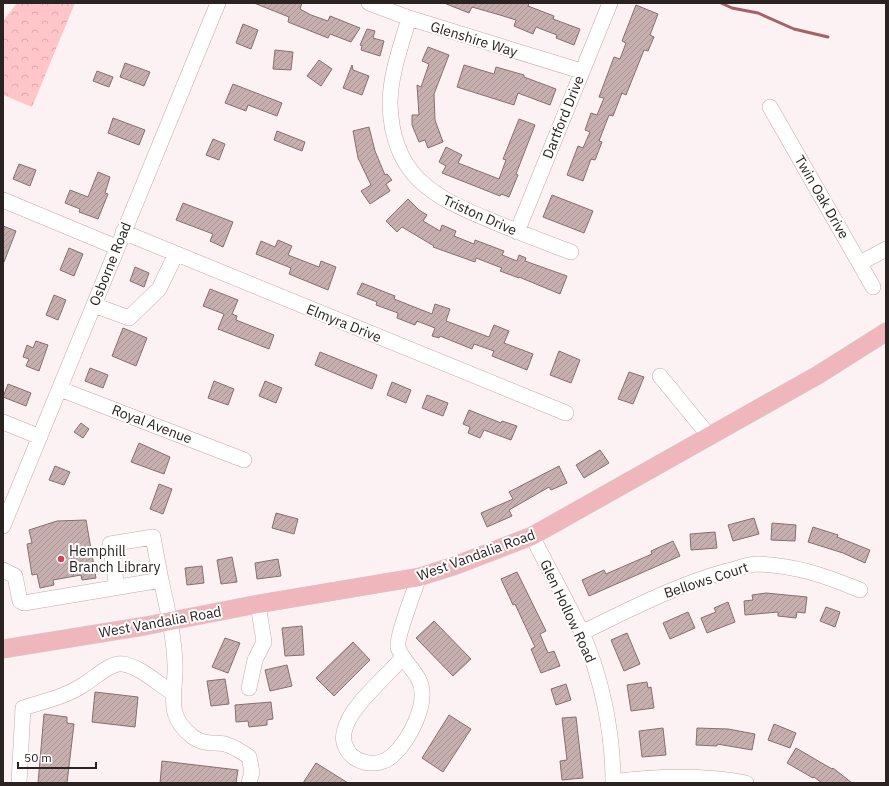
<svg xmlns="http://www.w3.org/2000/svg" width="889" height="786" font-family="'IBM Plex Sans',sans-serif">
  <style>
    .forest { fill: url(#forest-crowns) }
    .lines { fill: none; stroke-linecap: round; stroke-linejoin: round }
    .stream { stroke: #a66067; stroke-width: 3 }
    .building { fill: url(#building-hatch); stroke: #856f70 }
    .minor-casing { stroke: #c1aaab; stroke-width: 16 }
    .major-casing { stroke: #d5d3d3; stroke-width: 19 }
    .minor { stroke: #fff; stroke-width: 15 }
    .major { stroke: #efb6bc; stroke-width: 18 }
    .poi-dot { fill: #d3435c; stroke: #fff; stroke-width: 1.5 }
    .labels { text-anchor: middle; stroke-width: 4; stroke-linejoin: round; paint-order: stroke }
    .street-label { font-size: 14px; fill: #2b2222; stroke: #fff }
    .poi-label { font-size: 14px; fill: #2b2222; stroke: #fff; text-anchor: start }
  </style>
  <defs>
    <pattern id="forest-crowns" width="20" height="18" patternUnits="userSpaceOnUse"><rect width="20" height="18" fill="#ffc5c9"/><path d="M2 6a3 3 0 1 1 6 0M12 15a3 3 0 1 1 6 0" fill="none" stroke="#dba9ac"/></pattern>
    <pattern id="building-hatch" width="6" height="6" patternUnits="userSpaceOnUse"><rect width="6" height="6" fill="#c7afb0"/><path d="M-1 1l2-2M0 6l6-6M5 7l2-2" fill="none" stroke="#ab9697"/></pattern>
  </defs>
  <rect width="100%" height="100%" fill="#fdf2f3"/>
  <path class="forest" d="M17 3H75L32 107 3 95V21Z"/>
  <g class="lines">
    <path class="stream" d="M721 3 732 8 758 13 794 29 828 37"/>
  </g>
  <path class="building" d="M254 3H302L300 9 311 15 328 21 330 16 360 28 351 42 330 34 328 38 288 22 289 17Z
    M444 3H529L528 6 554 16 553 19 580 29 574 45 556 38 557 35 536 27 533 34 514 26 516 20 500 15 472 7 469 13Z
    M636 5 658 14 650 35 654 37 648 51 644 50 626 95 622 93 613 116 609 115 599 141 602 142 595 160 591 159 583 181 567 175 578 146 583 148 590 132 585 130 591 113 597 115 604 98 599 97 614 57 620 59 626 43 622 41Z
    M243 24 258 30 251 49 236 43Z
    M367 29 375 31 373 38 384 41 380 56 361 50 362 46 360 45Z
    M428 47 449 55 434 94 435 120 443 142 428 148 425 140 419 142 412 125V115H419L417 85 421 87 429 64 422 61Z
    M275 50 293 52 291 70 273 69Z
    M319 60 332 69 321 86 307 76Z
    M125 63 150 72 144 86 120 77Z
    M352 65 353 70 369 76 362 95 343 88Z
    M464 65 494 74 496 67 524 75V77L556 89 550 105 518 93 514 105 457 87Z
    M97 71 113 77 109 87 93 81Z
    M233 84 282 103 277 116 248 105 246 111 225 103Z
    M113 118 145 130 139 145 108 133Z
    M519 119 535 125 516 174 518 175 509 197 501 194 500 196 442 173 446 166 439 162 446 147 462 155 458 163 499 179 506 160 503 159Z
    M369 127 375 151 385 175 387 174 392 180 386 184 390 191 370 204 361 191 371 185 358 158 353 131Z
    M277 131 305 142 302 151 274 140Z
    M213 139 225 144 219 160 206 155Z
    M19 164 36 170 30 186 13 179Z
    M98 172 110 177 105 193 108 194 98 219 79 212 80 209 65 203 70 190 88 197Z
    M552 195 593 211 584 233 543 217Z
    M408 199 419 210 427 215 423 221 440 231 442 225 456 231 454 236 474 244 475 240 504 251 502 255 517 261 519 255 526 258 525 261 567 276 560 294 519 277V278L500 271 502 268 476 258 475 262 433 247 434 246 402 227 397 232 386 221Z
    M183 203 233 222 223 247 210 241 213 234 176 220Z
    M3 226 16 231 4 262 3 261Z
    M278 240 292 246 288 255 319 267 321 261 336 267 328 290 289 274 291 268 256 254 261 241 275 247Z
    M69 248 83 254 74 276 60 270Z
    M135 267 149 273 144 287 130 281Z
    M362 283 395 296 394 299 432 314 435 304 450 309 446 321 489 337 494 325 509 331 504 343 533 354 527 370 492 356 494 351 474 344 472 349 440 336 439 338 432 336 435 328 417 321 415 325 397 318 398 313 376 305 377 302 357 294Z
    M210 289 238 300 232 314 237 316 236 320 274 335 269 349 218 329 224 314 203 306Z
    M54 295 66 300 58 320 46 315Z
    M123 328 147 338 136 366 112 356Z
    M36 341 48 345 39 371 26 366 29 359 23 357 27 345 33 348Z
    M559 351 580 360 571 383 550 375Z
    M320 352 377 375 372 389 315 365Z
    M90 368 108 375 103 388 85 381Z
    M629 372 644 377 633 404 618 399Z
    M214 381 234 389 228 405 208 398Z
    M265 381 282 388 276 403 259 396Z
    M392 382 411 390 406 403 387 395Z
    M8 384 31 393 26 406 3 397Z
    M427 395 448 403 443 416 422 408Z
    M469 410 501 423 502 421 517 426 511 440 484 430 480 438 468 433 470 427 463 424Z
    M81 423 89 429 83 438 74 432Z
    M139 443 170 457 164 474 131 462Z
    M600 450 609 463 584 478 576 465Z
    M55 466 70 472 64 485 49 480Z
    M559 466 567 483 551 490 549 487 509 510 512 516 487 527 481 513 513 499 509 492Z
    M159 484 172 489 163 514 150 509Z
    M276 513 298 519 294 534 272 528Z
    M754 518 759 534 733 541 728 525Z
    M86 520 96 578 82 580 81 575 53 580 54 585 40 588 37 574 32 575 27 544 32 543 29 530 57 521Z
    M772 523 796 525 795 541 771 540Z
    M813 527 838 535 837 537 870 550 865 563 843 553 808 542Z
    M715 532 717 548 691 550 690 534Z
    M673 541 680 556 589 596 582 580 604 570 606 574 652 554 651 551Z
    M232 557 237 582 221 584 217 560Z
    M278 559 281 576 257 579 255 563Z
    M202 566 204 583 187 585 185 568Z
    M517 572 546 631 540 634 548 653 554 651 560 666 541 673 531 649 535 647 515 604 513 605 501 579Z
    M766 593 807 597 805 613 797 612 796 618 778 616V612L745 615 744 601 753 600 752 595Z
    M728 602 735 622 707 633 701 618 716 612 714 608Z
    M826 607 840 612 835 627 820 621Z
    M688 612 695 628 670 639 663 623Z
    M434 621 471 659 453 676 416 638Z
    M302 626 304 655 285 656 282 628Z
    M627 633 640 664 624 671 611 640Z
    M225 638 240 643 228 673 212 667Z
    M353 642 370 660 334 696 316 678Z
    M287 665 292 686 270 691 265 670Z
    M225 679 229 704 211 706 207 681Z
    M647 682 648 688 651 687 654 708 631 711 627 685Z
    M566 684 571 700 556 705 551 689Z
    M95 692 138 697 135 727 92 722Z
    M271 702 273 719 267 720V725L249 727 248 721 236 722 235 705Z
    M44 714 67 717V723L74 724 67 783H38Z
    M449 715 471 729 443 772 422 758Z
    M576 717 583 778 562 780 560 761 567 760 562 718Z
    M774 724 796 733 790 748 768 740Z
    M663 728 666 755 642 757 639 731Z
    M697 728 728 729 755 734 752 750 717 744V746L696 745Z
    M796 748 832 769 833 768 852 783H822L814 777 813 778 787 763Z
    M162 761 238 770 236 783H160Z
    M316 763 348 783H303Z"/>
  <g class="lines">
    <g class="minor-casing">
      <path id="minor" d="M369 3 409 18 581 71
        M409 18C401 46 390 75 390 104 392 176 433 197 492 221 518 232 544 242 571 252
        M770 107 873 287
        M3 200 116 247
        M123 232 566 413
        M517 232 610 3
        M860 263 886 249
        M94 305 129 318 159 289 176 254
        M660 376 710 437
        M60 389 244 460
        M3 422 40 437
        M3 526 218 3
        M532 536C548 568 566 599 581 631 602 677 613 733 613 783
        M3 570 15 576 20 601 24 603 161 580C167 607 174 635 175 664 176 680 171 697 175 713 178 723 185 731 193 737 204 745 213 742 225 744 234 747 241 751 249 757L252 772 249 783
        M117 587 110 544 153 537 161 580
        M581 633C629 610 676 585 727 571 737 569 748 564 757 564 795 565 826 576 860 590
        M403 657C388 675 359 699 349 719 346 725 342 735 344 742 349 764 377 769 392 756 409 741 430 702 419 680 414 669 401 659 398 647 396 638 415 589 419 577
        M249 688 255 660 264 642 258 604
        M613 782C652 776 707 775 746 783
        M19 783 23 708C44 701 65 697 83 685 94 679 110 662 123 664 141 667 158 684 173 693"/>
    </g>
    <g class="major-casing">
      <path id="major" d="M3 649 145 626 258 604 419 577 454 566 532 536 818 375 886 332"/>
    </g>
    <use href="#minor" class="minor"/>
    <use href="#major" class="major"/>
  </g>
  <circle class="poi-dot" cx="61" cy="559" r="4"/>
  <g class="labels">
    <g class="street-label">
      <text transform="translate(474 39) rotate(17)" y="5">Glenshire Way</text>
      <text transform="translate(563 117) rotate(-68)" y="5">Dartford Drive</text>
      <text transform="translate(822 197) rotate(60)" y="5">Twin Oak Drive</text>
      <text transform="translate(480 215) rotate(24)" y="5">Triston Drive</text>
      <text transform="translate(110 264) rotate(-68)" y="5">Osborne Road</text>
      <text transform="translate(344 323) rotate(22)" y="5">Elmyra Drive</text>
      <text transform="translate(152 424) rotate(21)" y="5">Royal Avenue</text>
      <text transform="translate(476 555) rotate(-20)" y="5">West Vandalia Road</text>
      <text transform="translate(706 580) rotate(-18)" y="5">Bellows Court</text>
      <text transform="translate(568 611) rotate(65)" y="5">Glen Hollow Road</text>
      <text transform="translate(160 622) rotate(-10)" y="5">West Vandalia Road</text>
    </g>
    <g class="poi-label">
      <text x="69" y="556">Hemphill<tspan x="69" dy="16">Branch Library</tspan></text>
    </g>
  </g>
  <rect width="889" height="786" fill="none" stroke="#2b2222" stroke-width="8"/>
  <path d="M18 762v6h78v-6" fill="none" stroke="#2b2222" stroke-width="2"/>
  <text x="24" y="762" font-size="12" fill="#2b2222" stroke="#ffffff" stroke-width="3" paint-order="stroke">50 m</text>
</svg>
